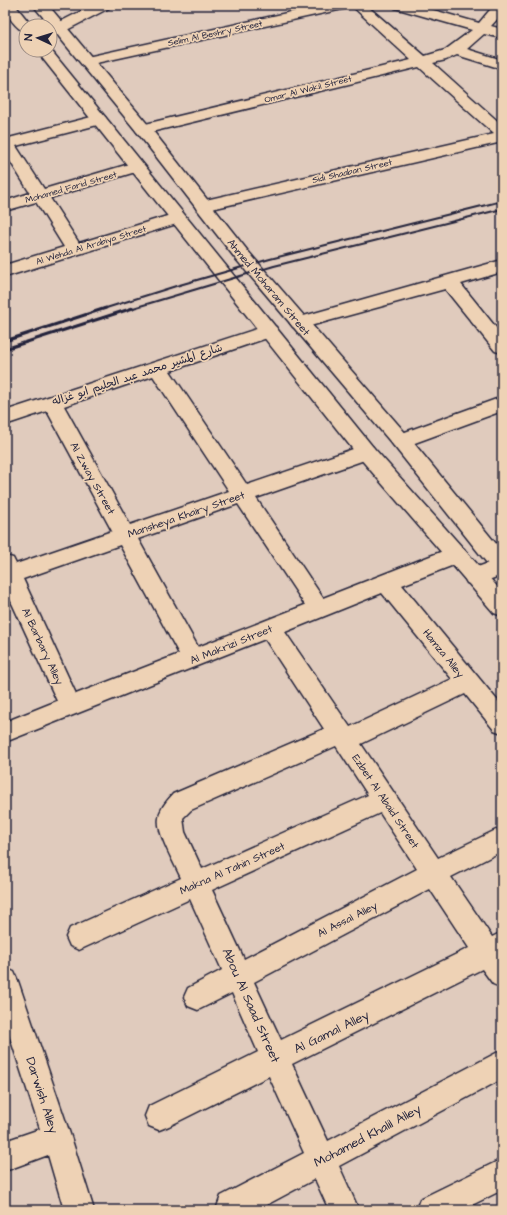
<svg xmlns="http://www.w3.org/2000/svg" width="507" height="1215" font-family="'Architects Daughter','Playpen Sans Arabic',sans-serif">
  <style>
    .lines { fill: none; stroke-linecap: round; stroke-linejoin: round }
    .street-casing { stroke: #22223b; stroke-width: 3 }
    .secondary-casing { stroke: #22223b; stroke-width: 3 }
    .street { fill: #eed2b5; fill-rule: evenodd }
    .secondary { fill: #eed2b5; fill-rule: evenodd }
    .rail-far1 { stroke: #22223b; stroke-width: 2 }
    .rail { stroke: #22223b; stroke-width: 3 }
    .labels { text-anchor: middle; stroke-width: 3.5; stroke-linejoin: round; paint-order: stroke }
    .far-street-label { font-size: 9px; fill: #22223b; stroke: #eed2b5 }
    .street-label { font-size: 11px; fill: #22223b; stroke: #eed2b5 }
    .near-street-label { font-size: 13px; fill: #22223b; stroke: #eed2b5 }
  </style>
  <rect width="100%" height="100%" fill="#e0cbbd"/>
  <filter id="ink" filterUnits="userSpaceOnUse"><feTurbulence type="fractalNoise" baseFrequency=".025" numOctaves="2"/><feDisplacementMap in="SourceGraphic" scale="8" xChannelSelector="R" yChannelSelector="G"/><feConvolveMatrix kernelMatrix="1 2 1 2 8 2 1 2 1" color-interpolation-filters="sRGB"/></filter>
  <g filter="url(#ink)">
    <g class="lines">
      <g class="street-casing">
        <path id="street" d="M93 5H111L109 8 65 31 50 36V27Z
          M323 5H350L348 8 343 9 87 65 82 64 80 61 82 58 87 57Z
          M351 5H366L425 56 445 50 472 30 395 8 393 5H416L479 23 494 5H502V14L491 26 502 29V38L484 34 467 49 502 60V69L457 55 446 60 433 63 502 125V142L203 211 197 210 195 206 197 202 494 134 419 67 143 134 137 132 135 129 137 126 411 60Z
          M99 115 105 117 107 120 105 123 16 146 44 189 136 162 142 164 144 167 142 170 50 198 79 243 177 213 183 214 185 218 183 222 5 277V265L64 247 36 202 5 211V201L30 193 5 153V139Z
          M502 260V272L461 284 502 335V353L495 351 445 289 299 329 293 327 290 323 293 319Z
          M269 325 276 327 278 331 276 335 170 371 247 485 359 447 366 445 373 447 376 452 373 457 256 498 323 598 448 549 456 547 464 549 467 555 464 561 402 585 502 706V733L494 730 465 694 361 744 438 858 496 830 502 832V851L451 877 492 937 502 932V988L493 984 482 969 292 1064 328 1141 502 1050V1079L339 1166 359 1210H329L315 1179 257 1210H218L217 1207 221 1196 304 1153 269 1076 169 1126 159 1130 149 1126 145 1116 149 1106 258 1052 232 993 198 1010 188 1006 184 997 188 988 222 970 190 899 79 950 70 946 66 937 70 928 181 878C175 864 156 832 159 818 160 808 167 801 173 794L324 729 265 639 5 742V722L57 701 5 588V556L13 558 16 564 112 531 47 411 5 425V411ZM153 376 229 491 130 525 64 406ZM238 504 305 605 198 647 138 539ZM120 545 179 654 76 694 23 579ZM382 593 452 679 350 727 285 632ZM336 746 368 795 202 869 185 832 183 818 191 810ZM380 813 417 869 244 959 212 890ZM430 889 469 948 281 1040 254 982Z
          M502 397V411L401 448 394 446 391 441 394 436Z
          M502 558V575L475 585 467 583 464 577 467 571Z
          M5 968 14 972 18 981 71 1137 94 1210H64L48 1155 5 1171V1141L40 1129 5 1022Z
          M502 1159V1190L462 1210H416L420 1199Z"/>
      </g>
      <g class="secondary-casing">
        <path id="secondary" d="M5 5H15L31 25 32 26H26V32C17 30 5 14 5 5Z
          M33 5H48L149 126 247 250 408 436 502 551V574L494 572 394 446 235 258 137 132Z
          M50 49 373 447 502 592V616L494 613 359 457 36 50Z"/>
      </g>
      <use href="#street" class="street"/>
      <use href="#secondary" class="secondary"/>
      <path class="rail-far1" d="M103 309 176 286 270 259 502 201
        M130 309 274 266 502 209"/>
      <path class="rail" d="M5 341 106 308
        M5 349 133 308"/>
    </g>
  </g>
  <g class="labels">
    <g class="far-street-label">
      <text transform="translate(215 33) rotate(-12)" y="3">Selim Al Beshry Street</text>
      <text transform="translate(308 89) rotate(-14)" y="3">Omar Al Wakil Street</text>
      <text transform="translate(352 171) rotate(-13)" y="3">Sidi Shaaban Street</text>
      <text transform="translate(71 187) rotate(-16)" y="3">Mohamed Farid Street</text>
      <text transform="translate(91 245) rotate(-17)" y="3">Al Wehda Al Arabiya Street</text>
    </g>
    <g class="street-label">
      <text transform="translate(269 287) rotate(50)" y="4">Ahmed Moharam Street</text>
      <text transform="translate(137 374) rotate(-18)" y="4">شارع المشير محمد عبد الحليم ابو غزاله</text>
      <text transform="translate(93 478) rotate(61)" y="4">Al Zway Street</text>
      <text transform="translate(186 514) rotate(-19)" y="4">Mansheya Khairy Street</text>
      <text transform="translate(231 644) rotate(-22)" y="4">Al Makrizi Street</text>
      <text transform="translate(43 646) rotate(65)" y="4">Al Barbary Alley</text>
      <text transform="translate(444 653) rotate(51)" y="4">Hamza Alley</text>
      <text transform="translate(386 801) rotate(56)" y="4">Ezbet Al Abaid Street</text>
      <text transform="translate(232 868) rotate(-24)" y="4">Makna Al Tahin Street</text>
      <text transform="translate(347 919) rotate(-27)" y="4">Al Assal Alley</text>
    </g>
    <g class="near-street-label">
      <text transform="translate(252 1005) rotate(66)" y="5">Abou Al Saad Street</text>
      <text transform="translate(331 1031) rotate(-26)" y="5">Al Gamal Alley</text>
      <text transform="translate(43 1095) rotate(72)" y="5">Darwish Alley</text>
      <text transform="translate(367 1135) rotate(-28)" y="5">Mohamed Khalil Alley</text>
    </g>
  </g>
  <rect width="507" height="1215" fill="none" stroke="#eed2b5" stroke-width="20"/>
  <rect x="10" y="10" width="487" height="1195" fill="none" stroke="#22223b" stroke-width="1.5" filter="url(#ink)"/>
  <g transform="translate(38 38) rotate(274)"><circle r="19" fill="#eed2b5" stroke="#9c8c84"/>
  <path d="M0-3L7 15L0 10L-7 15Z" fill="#22223b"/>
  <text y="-6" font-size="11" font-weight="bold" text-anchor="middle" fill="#22223b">N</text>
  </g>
</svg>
